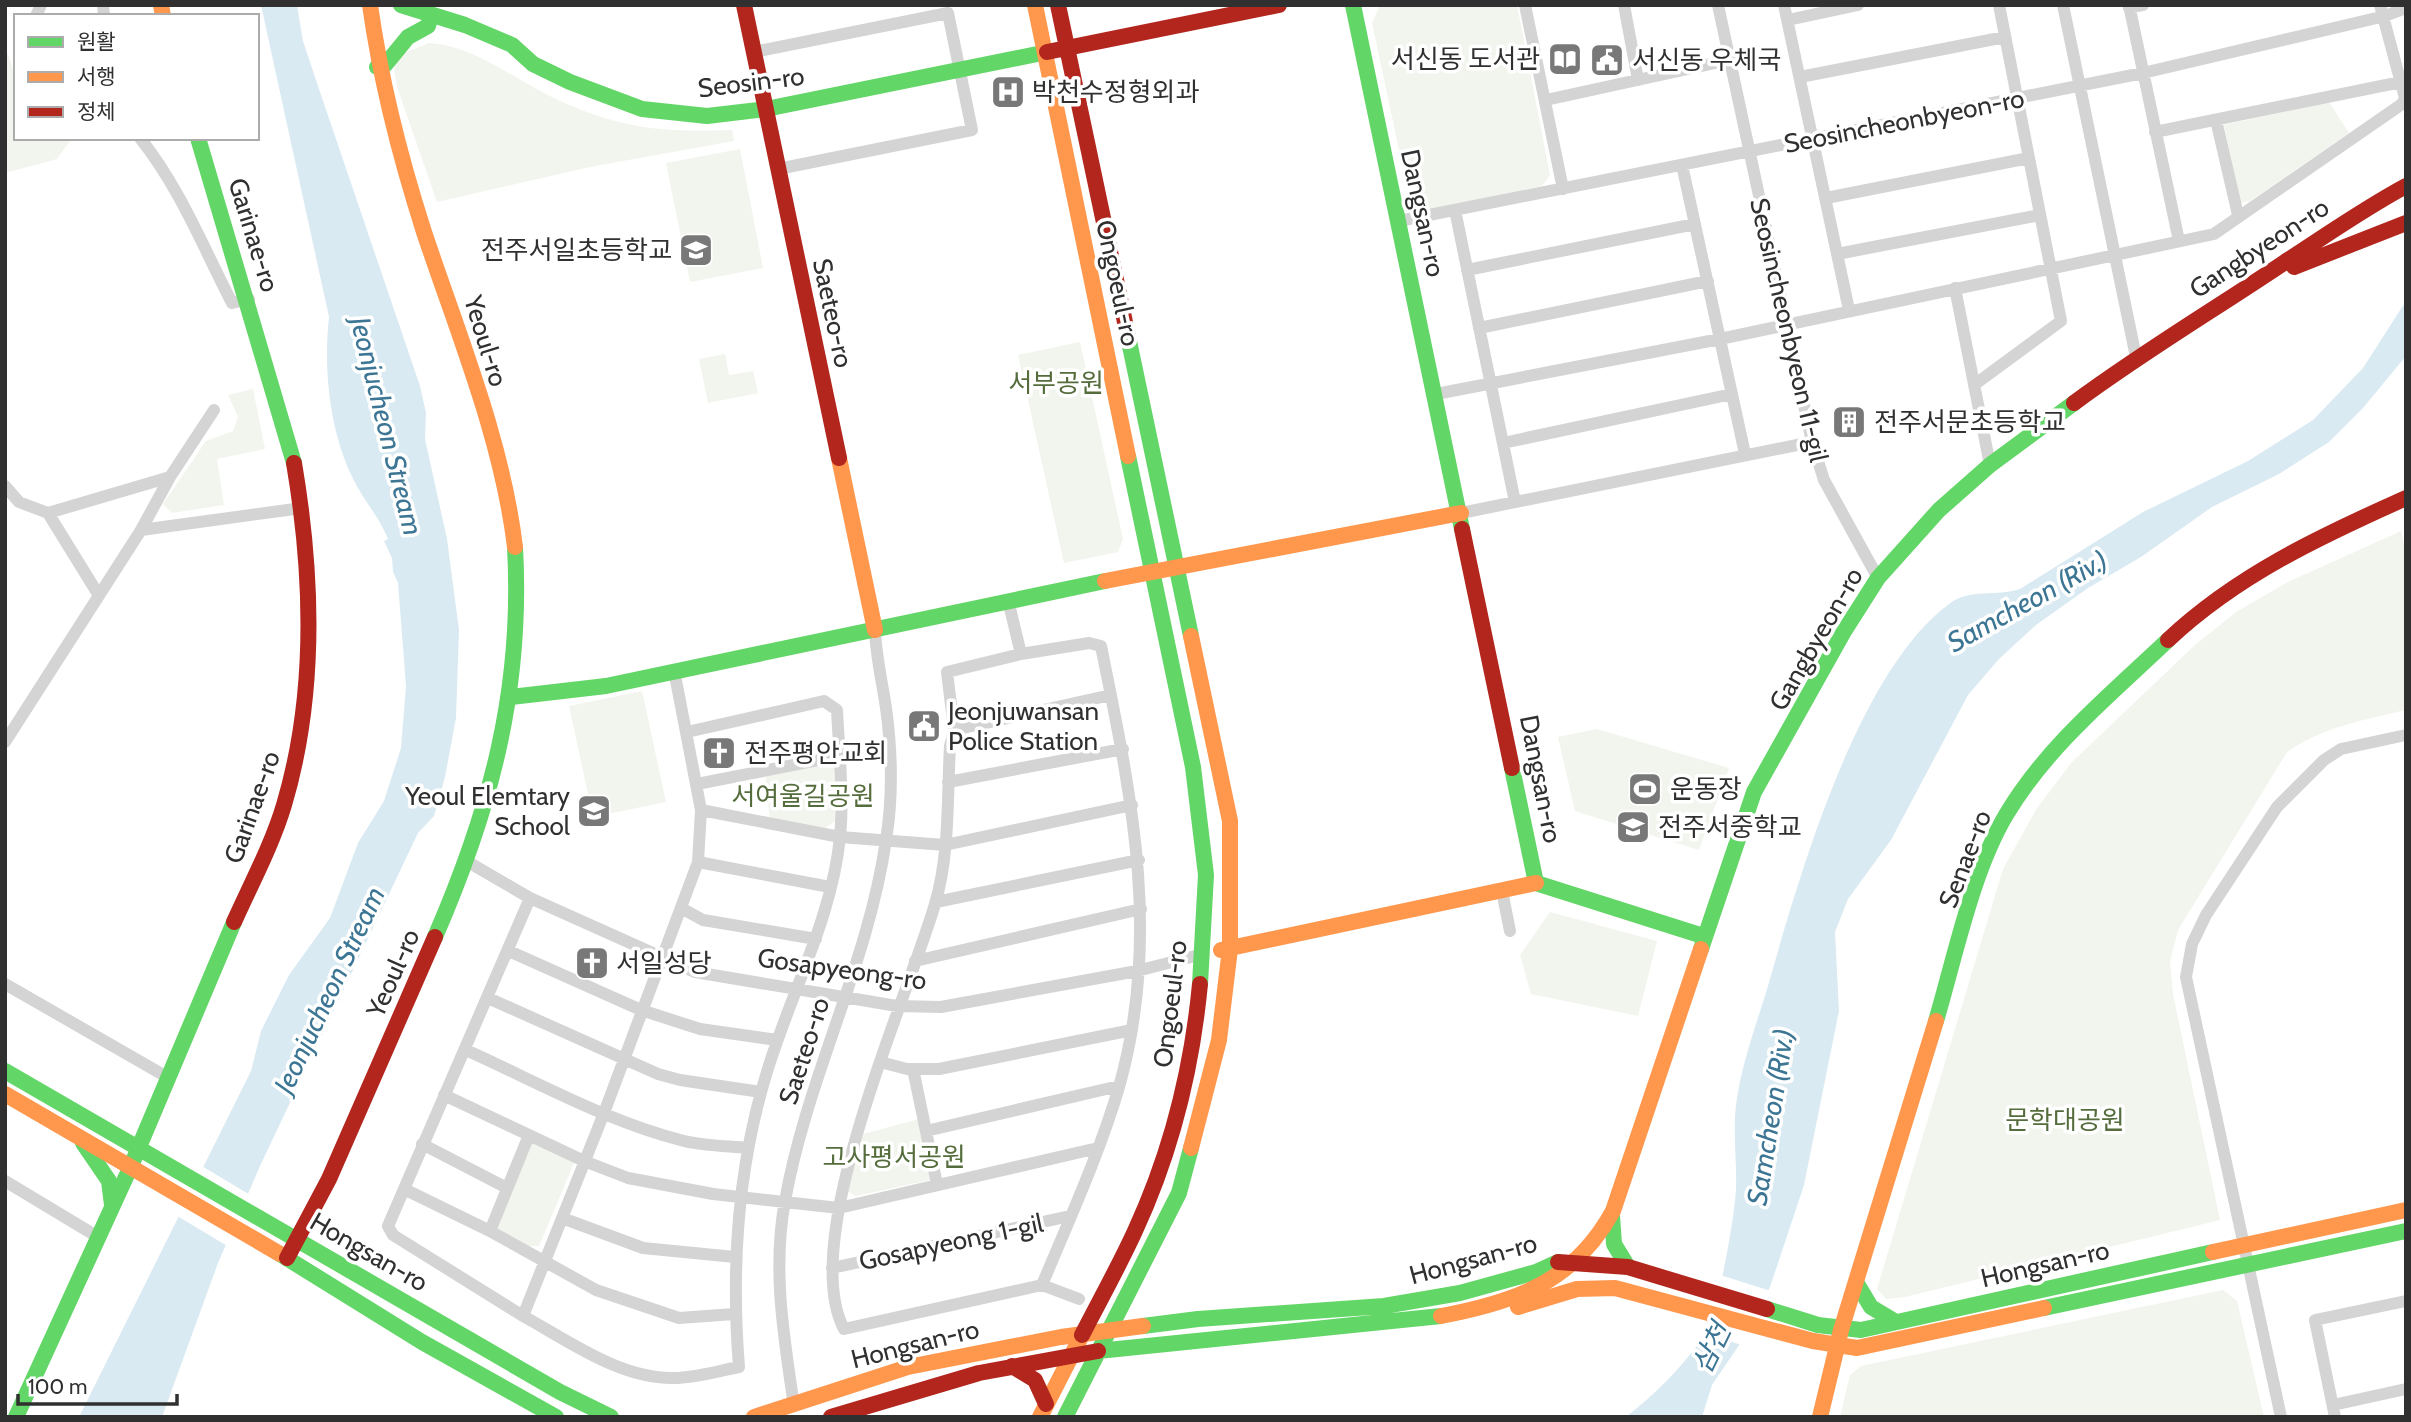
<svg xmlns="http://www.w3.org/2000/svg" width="2411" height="1422" font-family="Cabin,'Noto Sans KR',sans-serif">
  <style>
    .green { fill: #f2f5ed }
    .water { fill: #daeaf2 }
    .pier { fill: #fff }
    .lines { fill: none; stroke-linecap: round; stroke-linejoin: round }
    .street { stroke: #d4d4d4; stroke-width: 12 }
    .fast { stroke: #63d668; stroke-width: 16 }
    .slow { stroke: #ff974d; stroke-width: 16 }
    .jam { stroke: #b3261e; stroke-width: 16 }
    .labels { text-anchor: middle; stroke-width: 7; stroke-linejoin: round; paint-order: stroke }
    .poi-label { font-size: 26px; fill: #303030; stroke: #fff; text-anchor: start }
    .street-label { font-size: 26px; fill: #303030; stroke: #fff }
    .park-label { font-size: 26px; fill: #556d3c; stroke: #fff }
    .water-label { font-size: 28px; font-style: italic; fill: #3c7694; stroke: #fff }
  </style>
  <rect width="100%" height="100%" fill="#fff"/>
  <path class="green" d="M1390 5H1517L1550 175 1542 186 1421 211 1411 206 1372 23 1379 7Z
    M429 43C477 46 517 82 560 101 626 130 661 132 732 130L734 141 595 166 437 202 397 87 394 69 399 55Z
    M5 47 16 77V138H72L57 159 5 173Z
    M2329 102 2349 133 2250 201 2240 203 2224 125Z
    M740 149 763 268 690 282 666 163Z
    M1080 342 1123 539 1118 552 1064 563 1018 355Z
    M725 354 729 375 753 371 758 393 708 403 699 359Z
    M253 389 265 449 217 459 224 505 172 513 163 504 206 441 233 431 238 417 228 395Z
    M2401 531 2406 553V710C2363 720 2323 727 2287 752L2178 930 2170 962 2173 994 2220 1220 1905 1297 1886 1299 1877 1289 2003 869 2037 808 2072 762 2195 645 2236 612 2288 582Z
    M642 691 666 802 593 817 569 706Z
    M1597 729 1729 768 1699 850 1575 811 1558 737Z
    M828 760 835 764V821L823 830 770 822 765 772Z
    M1550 912 1657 941 1638 1016 1531 994 1520 955Z
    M919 1119 930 1180 856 1196 846 1190 863 1134Z
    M530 1141 574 1163 539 1246H527L498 1228Z
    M2223 1290 2237 1301 2264 1417H1840L1850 1375 1861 1366Z"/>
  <path class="water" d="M261 5H297L303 41 319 89 420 386 426 413 425 439 447 539 459 630 456 718 445 777 434 816 418 833 260 1166 218 1263 162 1417H79L251 1071 261 1031 289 975 330 918 358 843 384 801 401 748 406 686 398 583 393 572 392 558 384 541 388 539C380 519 368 506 358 488 330 439 323 372 329 317Z
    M2406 301V356L2363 408 2329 442 2279 474 2212 507 2141 557 2088 588 2036 625 1999 659 1968 695 1891 840 1848 899 1835 932 1839 1011 1804 1185 1770 1287 1750 1329 1712 1385 1702 1417H1626C1655 1394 1682 1368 1703 1337 1718 1315 1735 1216 1736 1188 1737 1158 1732 1127 1737 1098 1743 1060 1757 1022 1768 986 1799 877 1857 672 1949 604 1970 588 1996 597 2020 589L2143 512 2248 461 2313 420 2363 368Z"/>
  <path class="pier" d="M200 1165 252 1196 229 1247 174 1214Z
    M1717 1274 1771 1291 1753 1331 1742 1345 1701 1333Z"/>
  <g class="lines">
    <path class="street" d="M103 5 104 16
      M1525 5 1563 189
      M1624 5 1638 80
      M1718 5 1812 442 1824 480 1878 578
      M1784 5 1849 310
      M2063 5 2136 357
      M2129 5 2179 241
      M2129 8 2143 5
      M36 16 41 5
      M1788 20 1858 5
      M754 52 948 13 972 130 778 169
      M1800 77 2005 37
      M1546 100 1729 60
      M2216 120 2238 215
      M2155 132 2401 82
      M140 138C180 188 203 247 232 303L249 299
      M1682 165 1745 454
      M1826 198 2029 158
      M1455 210 1515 502
      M1399 221 2143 73 2385 16 2406 8
      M1837 254 2040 215
      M1467 270 1695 224
      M1955 288 1990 465
      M1479 328 1708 281
      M1974 385 2061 321 1999 5
      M1436 394 1720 339 2214 234 2402 104 2405 98 2380 5
      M1503 443 1732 394
      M5 486 19 502 48 513 170 477
      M48 513 98 594
      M1461 513 1812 442
      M141 530 170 477 214 410
      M1009 604 1021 654
      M1089 643 1101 646C1131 794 1162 936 1119 1087 1099 1155 1069 1220 1042 1285L844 1329C797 1240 907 1000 935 904 950 854 947 797 950 746L954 730 947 672 1021 654Z
      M674 670 701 810 698 862 604 1113 523 1316C569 1341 620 1379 674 1378 695 1378 718 1371 739 1367 730 1255 739 1145 778 1039 801 973 833 908 840 837 844 796 839 752 837 710L824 701 687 732
      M954 730 1111 695
      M5 742 141 530 302 508
      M948 782 1123 749
      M697 784 839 756
      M701 810 840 837 945 845 1132 805
      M468 862 530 898 695 972 897 1006 941 1007 1137 971 1203 954
      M698 862 830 887
      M1502 891 1510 931
      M936 902 1139 860
      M681 908 703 920 816 939
      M509 951 641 1010 700 1029 777 1040
      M915 961 1141 909
      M5 984 167 1077
      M488 998 658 1074 680 1080 761 1092
      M466 1050C537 1082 608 1122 684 1141 705 1146 727 1146 748 1148
      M880 1062 907 1069H939L1132 1030
      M913 1069 937 1184
      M444 1095 584 1161 628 1178 713 1194 839 1208 1098 1148
      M926 1131 1119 1086
      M422 1144 507 1188
      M5 1181 98 1237
      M404 1189 490 1231 596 1290 679 1318 734 1314
      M562 1218 643 1248 735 1257
      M490 1231 529 1135
      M832 1268 1070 1216
      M1042 1285 1079 1299
      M523 1316 393 1235 388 1226 530 898
      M2333 1405 2406 1389
      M794 1406C784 1337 772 1270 785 1201 807 1077 868 965 886 840 893 797 892 752 886 708 882 681 876 657 875 630
      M2281 1417 2186 977 2192 944 2206 915 2277 807 2324 760 2341 749 2406 735
      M2335 1417 2315 1320 2406 1301"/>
    <path class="fast" d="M401 5 465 25 512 45 533 64 570 82 642 109 707 116 766 109 1047 52
      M1353 5 1462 529
      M377 67 385 65 408 37 428 26 431 16
      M198 138 294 463
      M1126 327 1191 636
      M1128 456 1193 767 1206 875 1200 984
      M511 697 606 686 1105 581
      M1512 768 1536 883 1703 936
      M435 937C491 808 523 689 515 547
      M1701 949 1754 792 1843 633 1878 578 1939 510 1990 465 2074 403
      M1936 1021C1955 957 1972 872 2006 815 2047 746 2110 695 2168 640
      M5 1071 560 1392 611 1417
      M83 1143 109 1181 112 1205
      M1612 1216 1614 1244 1628 1267
      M280 1254 422 1342 556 1417
      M1856 1282 1871 1307 1896 1322
      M2044 1308 2406 1231
      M1767 1309 1818 1325 1861 1330 2213 1252
      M1143 1326 1198 1319 1384 1306 1460 1293 1536 1272 1558 1262
      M1098 1351 1441 1316
      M16 1417 131 1166 234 922
      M1065 1417 1179 1193 1191 1148"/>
    <path class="slow" d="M161 5 163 16
      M370 5C381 83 400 157 424 232 458 334 502 439 515 547
      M1035 5 1128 456
      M839 458 875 630
      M1105 581 1461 513
      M1191 636 1230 821V949L1219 1040 1191 1148
      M1221 950 1536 883
      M5 1094 280 1254
      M2213 1252 2406 1210
      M1518 1307 1577 1289 1615 1288 1813 1341 1857 1348 2044 1308
      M1441 1316C1516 1302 1574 1282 1613 1211L1701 949
      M754 1417 908 1367 1061 1337 1143 1326
      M1040 1417 1082 1335
      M1820 1417 1841 1330 1936 1021"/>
    <path class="jam" d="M744 5 839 458
      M1058 5 1126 327
      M1047 52 1279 5
      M2291 262 2294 267 2406 223
      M2074 403C2144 351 2217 308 2288 260 2328 234 2365 208 2406 186
      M1462 529 1512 768
      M2168 640C2237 575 2321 536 2406 498
      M234 922C251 884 272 845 284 805 317 694 313 575 294 463
      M287 1258 329 1179 435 937
      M1558 1262 1628 1267 1767 1309
      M1082 1335C1100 1300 1119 1266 1135 1231 1171 1153 1192 1068 1200 984
      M1012 1366 1035 1380 1046 1404
      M831 1417 979 1373 1098 1351"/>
  </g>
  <defs>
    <g id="library-square" transform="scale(1.75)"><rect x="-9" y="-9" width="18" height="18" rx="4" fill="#787878" stroke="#fff"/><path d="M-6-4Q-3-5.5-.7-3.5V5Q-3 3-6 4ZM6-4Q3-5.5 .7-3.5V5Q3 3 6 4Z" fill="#fff"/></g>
    <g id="civic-square" transform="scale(1.75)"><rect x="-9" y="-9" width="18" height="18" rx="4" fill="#787878" stroke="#fff"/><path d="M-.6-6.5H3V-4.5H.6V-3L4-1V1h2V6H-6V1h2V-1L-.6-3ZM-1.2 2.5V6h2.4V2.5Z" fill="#fff"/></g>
    <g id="hospital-square" transform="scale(1.75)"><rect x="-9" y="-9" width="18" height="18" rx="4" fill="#787878" stroke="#fff"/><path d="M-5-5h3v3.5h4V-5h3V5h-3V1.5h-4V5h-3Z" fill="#fff"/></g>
    <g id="school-square" transform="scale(1.75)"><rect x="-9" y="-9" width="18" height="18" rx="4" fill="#787878" stroke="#fff"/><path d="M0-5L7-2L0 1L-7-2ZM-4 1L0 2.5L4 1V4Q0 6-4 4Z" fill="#fff"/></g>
    <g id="building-square" transform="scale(1.75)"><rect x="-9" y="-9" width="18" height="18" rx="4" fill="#787878" stroke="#fff"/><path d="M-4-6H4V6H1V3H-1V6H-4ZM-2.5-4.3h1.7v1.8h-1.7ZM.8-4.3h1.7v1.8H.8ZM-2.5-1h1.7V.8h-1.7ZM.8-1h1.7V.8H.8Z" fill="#fff"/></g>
    <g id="church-square" transform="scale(1.75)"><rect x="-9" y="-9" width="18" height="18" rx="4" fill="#787878" stroke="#fff"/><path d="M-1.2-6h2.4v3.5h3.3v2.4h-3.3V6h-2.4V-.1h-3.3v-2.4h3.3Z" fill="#fff"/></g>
    <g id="stadium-square" transform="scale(1.75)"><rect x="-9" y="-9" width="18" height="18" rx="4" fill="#787878" stroke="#fff"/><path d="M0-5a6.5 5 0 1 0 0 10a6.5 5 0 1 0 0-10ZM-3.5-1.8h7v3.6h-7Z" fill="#fff"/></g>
  </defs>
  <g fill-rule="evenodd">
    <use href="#library-square" x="1565" y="59"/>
    <use href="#civic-square" x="1607" y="60"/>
    <use href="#hospital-square" x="1008" y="92"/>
    <use href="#school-square" x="696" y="250"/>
    <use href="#building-square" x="1849" y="422"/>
    <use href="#civic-square" x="924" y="726"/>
    <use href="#church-square" x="719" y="753"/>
    <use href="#stadium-square" x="1645" y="789"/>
    <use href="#school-square" x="594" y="811"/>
    <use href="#school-square" x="1633" y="827"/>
    <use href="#church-square" x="592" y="963"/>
  </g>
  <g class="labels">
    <g class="poi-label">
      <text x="1540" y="68" text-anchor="end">서신동 도서관</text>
      <text x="1632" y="69">서신동 우체국</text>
      <text x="1032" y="101">박천수정형외과</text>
      <text x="672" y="259" text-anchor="end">전주서일초등학교</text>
      <text x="1874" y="431">전주서문초등학교</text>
      <text x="948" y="720">Jeonjuwansan<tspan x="948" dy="30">Police Station</tspan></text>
      <text x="744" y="762">전주평안교회</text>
      <text x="1670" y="798">운동장</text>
      <text x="570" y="805" text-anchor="end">Yeoul Elemtary<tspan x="570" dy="30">School</tspan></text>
      <text x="1658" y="836">전주서중학교</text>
      <text x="616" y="972">서일성당</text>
    </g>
    <g class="street-label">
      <text transform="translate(751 82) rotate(-7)" y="9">Seosin-ro</text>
      <text transform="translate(1904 121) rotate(-11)" y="9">Seosincheonbyeon-ro</text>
      <text transform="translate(1423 213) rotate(78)" y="9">Dangsan-ro</text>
      <text transform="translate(254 235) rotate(73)" y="9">Garinae-ro</text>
      <text transform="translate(2259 248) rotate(-33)" y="9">Gangbyeon-ro</text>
      <text transform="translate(1118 283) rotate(78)" y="9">Ongoeul-ro</text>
      <text transform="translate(833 313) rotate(78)" y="9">Saeteo-ro</text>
      <text transform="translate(1789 330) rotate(77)" y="9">Seosincheonbyeon 11-gil</text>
      <text transform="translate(486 341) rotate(73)" y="9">Yeoul-ro</text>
      <text transform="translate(1816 639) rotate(-60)" y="9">Gangbyeon-ro</text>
      <text transform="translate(1541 779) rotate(79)" y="9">Dangsan-ro</text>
      <text transform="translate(252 807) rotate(-70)" y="9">Garinae-ro</text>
      <text transform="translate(1965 859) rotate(-69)" y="9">Senae-ro</text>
      <text transform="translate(842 969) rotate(8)" y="9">Gosapyeong-ro</text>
      <text transform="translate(393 973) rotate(-66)" y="9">Yeoul-ro</text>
      <text transform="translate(1170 1004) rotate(-83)" y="9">Ongoeul-ro</text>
      <text transform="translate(804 1051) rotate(-72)" y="9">Saeteo-ro</text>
      <text transform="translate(951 1242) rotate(-12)" y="9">Gosapyeong 1-gil</text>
      <text transform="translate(369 1252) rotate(30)" y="9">Hongsan-ro</text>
      <text transform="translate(1473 1259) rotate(-15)" y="9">Hongsan-ro</text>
      <text transform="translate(2045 1264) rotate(-13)" y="9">Hongsan-ro</text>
      <text transform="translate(915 1344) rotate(-14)" y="9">Hongsan-ro</text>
    </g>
    <g class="park-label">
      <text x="1056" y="392">서부공원</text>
      <text x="803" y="805">서여울길공원</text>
      <text x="2065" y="1129">문학대공원</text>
      <text x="894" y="1166">고사평서공원</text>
    </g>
    <g class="water-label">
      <text transform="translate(387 426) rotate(76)" y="10">Jeonjucheon Stream</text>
      <text transform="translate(2027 601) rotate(-29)" y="10">Samcheon (Riv.)</text>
      <text transform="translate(329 990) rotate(-65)" y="10">Jeonjucheon Stream</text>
      <text transform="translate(1770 1117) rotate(-81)" y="10">Samcheon (Riv.)</text>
      <text transform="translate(1711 1348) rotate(-64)" y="10">삼천</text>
    </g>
  </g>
  <rect width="2411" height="1422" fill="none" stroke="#303030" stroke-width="14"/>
  <rect x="14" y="14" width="245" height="126" fill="#ffffff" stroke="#acacac" stroke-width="2"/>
  <rect x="28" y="37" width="35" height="10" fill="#63d668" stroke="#acacac" stroke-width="2"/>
  <text x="77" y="49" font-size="21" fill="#303030">원활</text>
  <rect x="28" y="72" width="35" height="10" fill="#ff974d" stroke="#acacac" stroke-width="2"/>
  <text x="77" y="84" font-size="21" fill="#303030">서행</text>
  <rect x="28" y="107" width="35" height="10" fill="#b3261e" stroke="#acacac" stroke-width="2"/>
  <text x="77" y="119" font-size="21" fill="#303030">정체</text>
  <path d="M18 1394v10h159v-10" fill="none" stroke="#303030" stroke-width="3.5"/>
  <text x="28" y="1394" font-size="21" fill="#303030" stroke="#ffffff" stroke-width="5" paint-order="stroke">100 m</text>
</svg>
